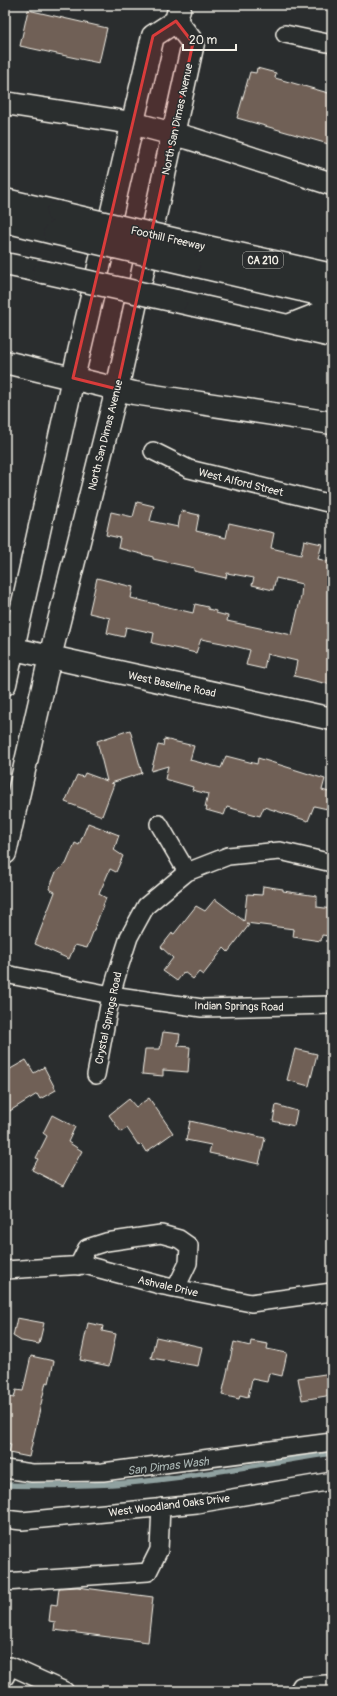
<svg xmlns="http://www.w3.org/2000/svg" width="337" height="1696" font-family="Pangolin,sans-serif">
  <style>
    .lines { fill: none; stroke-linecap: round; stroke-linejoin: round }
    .stream { stroke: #90a1a0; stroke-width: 5.5 }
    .building { fill: #706056; stroke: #f4f1e8 }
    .minor-casing { stroke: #f4f1e8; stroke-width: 20 }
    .major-casing { stroke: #f4f1e8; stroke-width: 25 }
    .highway-casing { stroke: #f4f1e8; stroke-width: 25 }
    .minor { stroke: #2a2d2e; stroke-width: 17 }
    .major { stroke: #2a2d2e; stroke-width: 22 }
    .highway { stroke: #2a2d2e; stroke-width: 22 }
    .highway-bridge-casing { stroke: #f4f1e8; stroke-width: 25; stroke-linecap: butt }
    .highway-bridge { stroke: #2a2d2e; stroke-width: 22 }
    .marked { fill: #d93c3b; fill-opacity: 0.2; stroke: #d93c3b; stroke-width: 3; stroke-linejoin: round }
    .labels { text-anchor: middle; stroke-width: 3; stroke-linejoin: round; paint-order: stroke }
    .shield { fill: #2a2d2e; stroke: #b7b6b0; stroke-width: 1 }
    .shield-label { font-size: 10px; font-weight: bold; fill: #f4f1e8 }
    .street-label { font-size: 11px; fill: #f4f1e8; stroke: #2a2d2e }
    .water-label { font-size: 12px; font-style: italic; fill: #a9b5b2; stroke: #2a2d2e }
  </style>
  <rect width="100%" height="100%" fill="#2a2d2e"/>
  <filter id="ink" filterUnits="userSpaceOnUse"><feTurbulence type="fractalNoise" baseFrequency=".025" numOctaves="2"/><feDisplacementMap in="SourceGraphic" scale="8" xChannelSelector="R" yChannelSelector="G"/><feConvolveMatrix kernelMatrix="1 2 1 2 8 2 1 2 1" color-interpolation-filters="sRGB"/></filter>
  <g filter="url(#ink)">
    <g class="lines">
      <path class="stream" d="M5 1485C61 1486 117 1486 172 1478 226 1471 279 1461 332 1453"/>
    </g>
    <path class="building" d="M28 10 107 28 99 63 20 46Z
      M257 68 276 73 275 78 332 94V145L237 118 250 72 256 73Z
      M137 502 154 506 150 521 178 527 181 511 199 515 196 531 226 538 229 523 274 533 271 548 301 555 304 540 322 544 318 559 332 562V685L294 676 297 661 267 654 264 669 246 665 250 650 222 643 201 639 196 653 152 643 154 633 126 627 124 637 107 633 110 618 89 613 97 578 133 587 131 598 193 613 195 604 208 607V609L216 611V613L228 616 227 621 292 635 301 596 302 584 276 578 273 590 252 585 254 578 227 573 226 578 194 571V568L153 559V557L118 548 120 538 106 535 111 512 133 517Z
      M130 730 142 773 111 783 114 784 102 816 65 802 77 775 83 777 85 773 107 781 97 741Z
      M164 739 194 746 190 760 221 768 226 756 257 764 258 758 325 779 322 790 332 793V810L314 806 308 821 264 807 260 816 227 807 224 815 206 810 207 807H205L208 794 192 790 193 787 165 779 168 766 151 771 158 745 163 746Z
      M88 823 119 835 114 850 123 856 116 872 110 869 99 894 106 898 87 948 75 945 69 959 35 944 55 892 49 889 56 872 66 864 75 843 79 845Z
      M263 886 283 889V891L317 896V907L332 909 329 936 322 935 321 941 293 937 294 929 246 923 249 925 228 952 224 948 203 975 199 972 193 979 184 972 177 981 163 971 173 958 161 947 172 933 174 934 196 906 205 911 215 899 244 921 247 894 262 895Z
      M163 1032 180 1034 178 1046 190 1047 188 1072 163 1070V1076L142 1074 145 1049H160Z
      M295 1049 317 1054 309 1086 287 1080Z
      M26 1060 34 1073 44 1067 56 1090 40 1099 37 1094 5 1114V1072Z
      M149 1098 173 1133 146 1152 141 1144 139 1146 127 1128 121 1132 109 1115 129 1099 136 1107Z
      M276 1105 297 1111 294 1126 273 1121Z
      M52 1115 75 1127 68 1142 82 1151 63 1186 32 1170 38 1159 36 1158 47 1136 43 1133Z
      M190 1121 265 1138 259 1164 209 1153 211 1145 186 1140Z
      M17 1318 44 1323 39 1344 21 1341 13 1336Z
      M88 1323 103 1326 102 1331 116 1334 109 1366 80 1360Z
      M156 1337 202 1347 198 1366 151 1358Z
      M251 1341 268 1344 267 1349 287 1353 282 1376 269 1373 267 1382 252 1379 248 1397 240 1395 239 1399 222 1395 234 1342 250 1346Z
      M31 1356 54 1361 49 1383 46 1382 29 1457 9 1453 11 1444 5 1443V1396L14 1398 16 1390 23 1391Z
      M332 1373V1395L302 1400 298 1378Z
      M77 1587 153 1597 148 1642 54 1630 55 1622 49 1621 51 1604 57 1605 59 1588Z"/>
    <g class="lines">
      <g class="minor-casing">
        <path id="minor" d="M285 34 332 44
          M153 451 189 469 332 504
          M159 824 187 872
          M5 974 111 995 202 1008 332 1005
          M96 1075 111 995 118 971 129 937 146 906 187 872 228 856 280 851 332 863
          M78 1266 87 1248 106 1242 161 1234 179 1239 189 1246 188 1263 176 1288
          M5 1270 85 1265 164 1286 251 1303 332 1292
          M5 1469 32 1473 103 1472 332 1442
          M5 1519 22 1521 197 1504 332 1481
          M5 1582 148 1572 159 1550 161 1507
          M5 1677 10 1666 65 1691
          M298 1691 301 1686 326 1684 332 1689"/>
      </g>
      <g class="major-casing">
        <path id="major" d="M5 647 332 719
          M5 684 73 378 153 36 176 21 180 5
          M5 853 50 657 117 389 193 43 176 21"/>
      </g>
      <g class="highway-casing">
        <path id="highway" d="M5 103 132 123 192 139 332 184
          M5 200 57 212
          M5 221 54 233
          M194 244 332 275
          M5 264 44 272
          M189 264 332 297
          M176 301 332 336
          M288 326 329 310 332 311
          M5 362 134 393 332 423"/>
      </g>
      <use href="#minor" class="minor"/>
      <use href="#major" class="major"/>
      <use href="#highway" class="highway"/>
      <g class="highway-bridge-casing">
        <path id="highway-bridge" d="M57 212 194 244
          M54 233 189 264
          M44 272 176 301"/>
      </g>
      <use href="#highway-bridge" class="highway-bridge"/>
    </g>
  </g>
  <path class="marked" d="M176 21 193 43 117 389 73 378 153 36Z"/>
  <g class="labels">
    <rect class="shield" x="243" y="252" width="40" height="16" rx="3"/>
    <g class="shield-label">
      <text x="263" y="264">CA 210</text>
    </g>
    <g class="street-label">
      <text transform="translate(177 119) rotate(-78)" y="4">North San Dimas Avenue</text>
      <text transform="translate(168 238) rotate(13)" y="4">Foothill Freeway</text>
      <text transform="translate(105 435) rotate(-76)" y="4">North San Dimas Avenue</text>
      <text transform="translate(241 482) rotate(14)" y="4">West Alford Street</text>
      <text transform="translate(172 684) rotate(12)" y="4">West Baseline Road</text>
      <text transform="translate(239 1006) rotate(1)" y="4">Indian Springs Road</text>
      <text transform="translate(108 1018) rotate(-78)" y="4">Crystal Springs Road</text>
      <text transform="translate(168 1286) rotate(13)" y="4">Ashvale Drive</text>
      <text transform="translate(169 1505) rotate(-7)" y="4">West Woodland Oaks Drive</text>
    </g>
    <g class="water-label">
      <text transform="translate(168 1466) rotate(-7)" y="4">San Dimas Wash</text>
    </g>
  </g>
  <rect width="337" height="1696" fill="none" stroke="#2a2d2e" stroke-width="20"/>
  <rect x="10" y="10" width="317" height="1676" fill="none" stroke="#f4f1e8" stroke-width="1.5" filter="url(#ink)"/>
  <path d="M183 44v6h53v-6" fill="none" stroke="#f4f1e8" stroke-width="2"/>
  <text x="189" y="44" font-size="12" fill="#f4f1e8" stroke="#2a2d2e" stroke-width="3" paint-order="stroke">20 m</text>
</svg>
